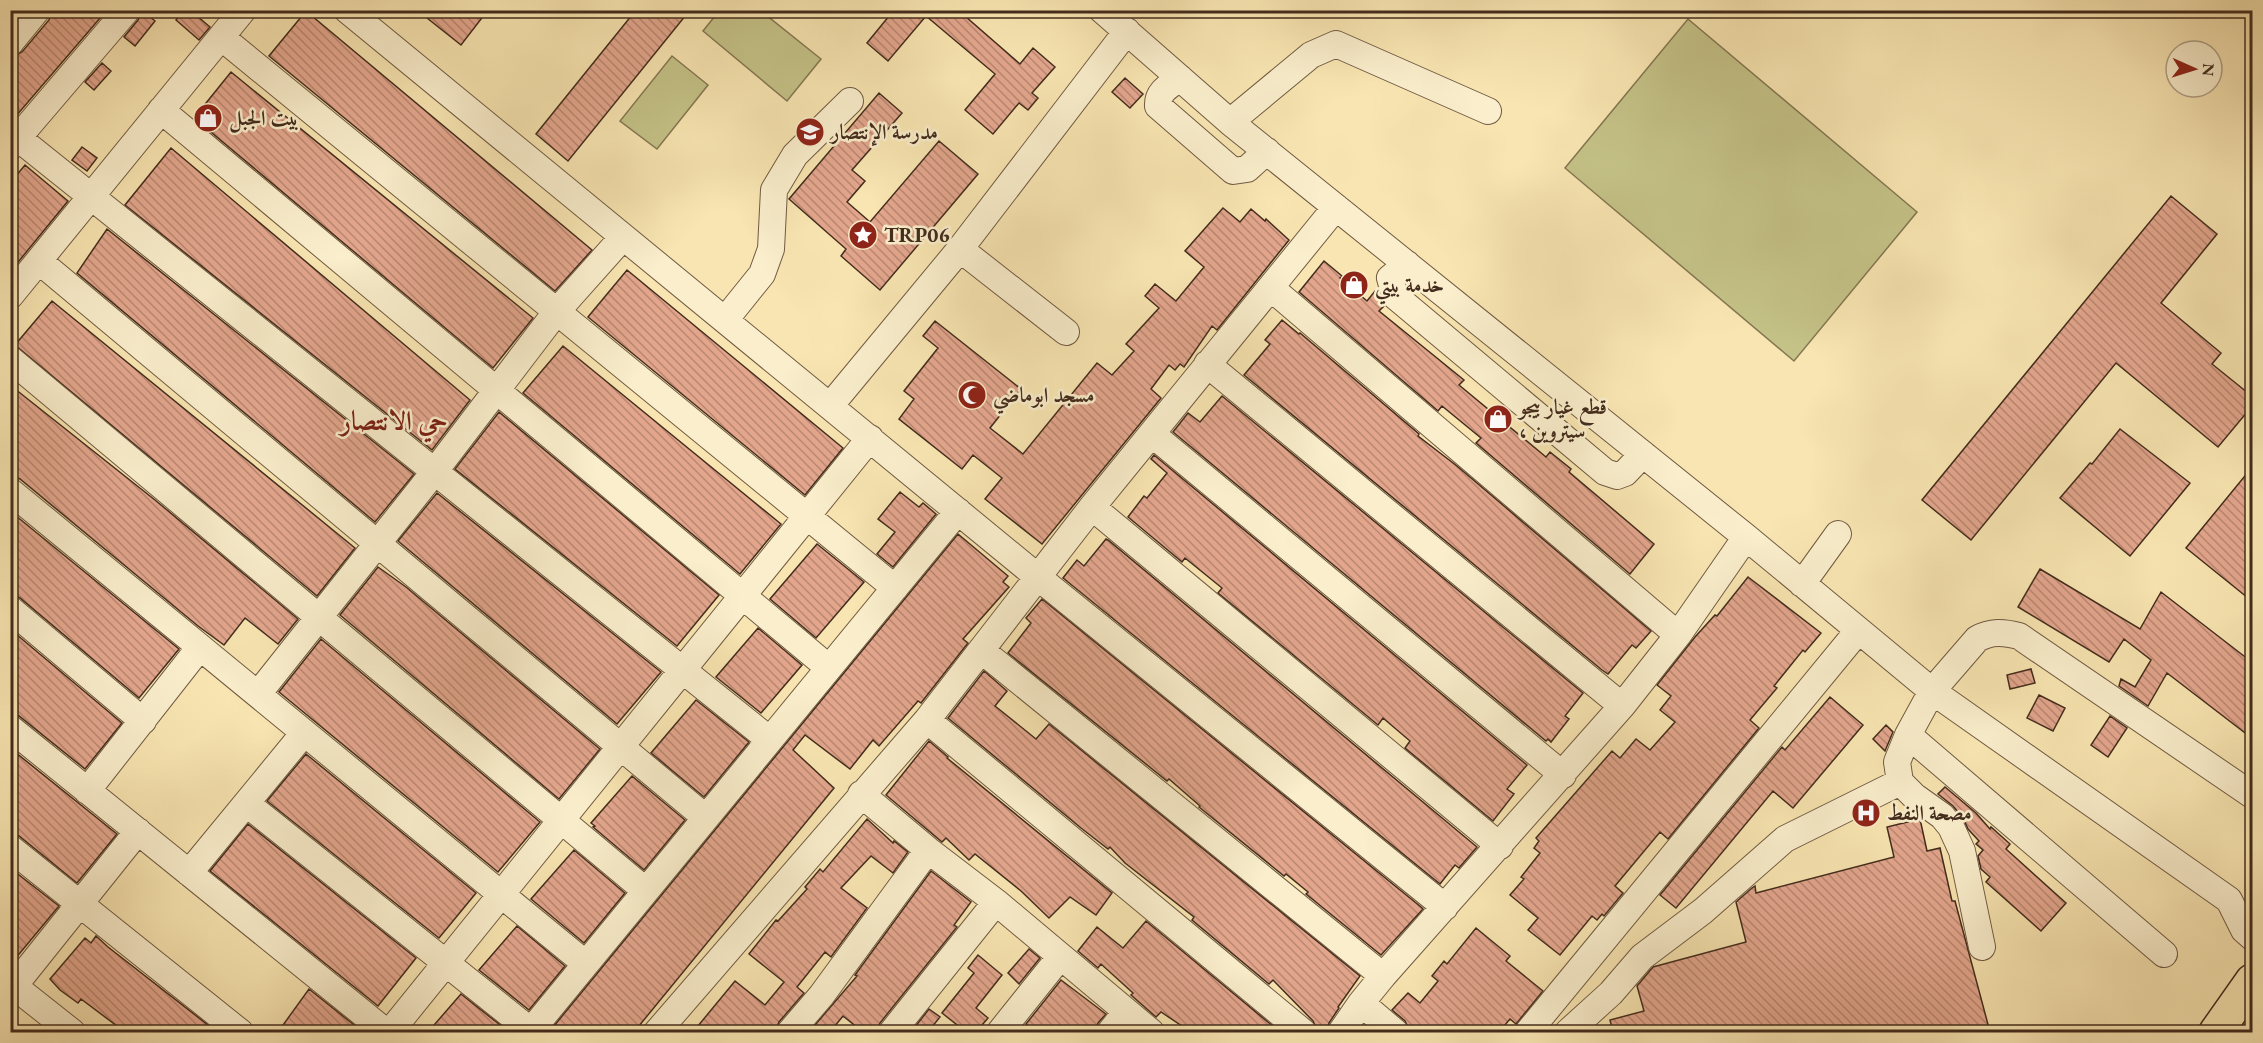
<svg xmlns="http://www.w3.org/2000/svg" width="2263" height="1043" font-family="'EB Garamond',Amiri,serif">
  <style>
    .pitch { fill: #c4c287; stroke: #847752; stroke-width: 1.5 }
    .building { fill: url(#building-back-hatch); stroke: #432c1d; stroke-width: 1.5 }
    .lines { fill: none; stroke-linecap: round; stroke-linejoin: round }
    .minor-casing { stroke: #705a42; stroke-width: 28 }
    .highway-casing { stroke: #432c1d; stroke-width: 36 }
    .minor { stroke: #faeecc; stroke-width: 26 }
    .highway { stroke: #f8e5b1; stroke-width: 33 }
    .labels { text-anchor: middle; stroke-width: 5; stroke-linejoin: round; paint-order: stroke }
    .poi-label { font-size: 21px; font-weight: bold; fill: #432c1d; stroke: #faeecc; text-anchor: start }
    .district-label { font-size: 27px; font-weight: bold; fill: #7a1f14; stroke: #faeecc }
  </style>
  <defs>
    <pattern id="building-back-hatch" width="6" height="6" patternUnits="userSpaceOnUse" patternTransform="scale(1.5)"><rect width="6" height="6" fill="#e3a68d"/><path d="M-1 5l2 2M0 0l6 6M5-1l2 2" fill="none" stroke="#ba8773"/></pattern>
  </defs>
  <rect width="100%" height="100%" fill="#f8e5b1"/>
  <filter id="stains"><feTurbulence type="fractalNoise" baseFrequency=".00333" numOctaves="4"/><feColorMatrix values="0 0 0 0 .2 0 0 0 0 .09 0 0 0 0 .02 0 0 0 .5 -.17"/></filter>
  <radialGradient id="worn" r=".72"><stop offset=".6" stop-color="#630" stop-opacity="0"/><stop offset="1" stop-color="#630" stop-opacity=".3"/></radialGradient>
  <path class="pitch" d="M719 11H761L821 59 787 101 703 31Z
    M1688 19 1917 212 1794 361 1565 168Z
    M672 56 708 85 657 149 620 121Z"/>
  <path class="building" d="M52 10H107L10 123V58L22 52 49 20Z
    M142 10 155 21 135 46 124 37 138 20Z
    M184 10H190L210 27 199 40 176 20Z
    M417 10H488L461 45Z
    M636 10H690L568 161 536 134Z
    M894 10H958L1020 64 1033 48 1055 67 1032 93 1038 98 1028 110 1019 103 993 134 965 110 995 74 926 16 888 61 867 43Z
    M306 11 592 250 555 291 269 56Z
    M102 63 111 71 94 90 85 82Z
    M231 72 533 318 493 368 194 118Z
    M1125 78 1143 94 1130 108 1112 92Z
    M879 93 902 113 852 170 865 181 847 202 870 222 939 141 978 174 880 290 841 256 846 249 789 199Z
    M82 147 97 158 87 171 72 160Z
    M171 148 470 400 432 450 125 205Z
    M25 165 68 201 10 272V183Z
    M2171 196 2217 234 2161 303 2221 353 2212 364 2253 397V405L2218 447 2116 363 1971 540 1922 500Z
    M1223 208 1240 222 1251 209 1265 221 1266 219 1289 240 1217 330 1212 326 1184 367 1180 364 1175 370 1169 365 1151 389 1161 398 1042 544 985 499 1002 478 973 455 962 469 899 419 914 399 904 391 938 348 923 336 935 321 1021 389 990 428 1023 454 1097 363 1112 375 1134 351 1126 344 1159 308 1145 296 1155 284 1176 301 1204 267 1185 251Z
    M107 229 414 474 375 522 77 273Z
    M1324 261 1342 276 1340 278 1367 301 1375 291 1379 295 1384 306 1379 311 1464 380 1459 385 1546 457 1550 452 1571 469 1569 472 1654 544 1630 574 1476 443 1481 438 1442 406 1438 411 1299 292Z
    M627 270 843 448 805 495 588 317Z
    M52 301 355 548 317 596 15 345Z
    M1282 320 1299 334 1300 333 1419 434 1418 436 1457 466 1651 631 1636 648 1632 645 1608 674 1602 670 1244 375 1270 344 1265 340Z
    M563 346 781 524 740 574 523 393Z
    M10 385 155 500 298 619 278 644 245 618 224 645 198 626 20 479 10 476Z
    M1222 396 1583 693 1565 716 1569 719 1551 742 1548 739 1546 741 1173 432 1188 413 1200 422Z
    M499 412 719 595 677 646 455 469Z
    M2120 429 2190 483 2130 556 2060 498 2090 463 2092 464Z
    M1154 455 1527 765 1507 789 1514 794 1493 821 1405 748 1410 741 1383 718 1378 725 1218 593 1222 588 1185 558 1182 562 1128 517 1144 496 1147 498 1167 473 1151 459Z
    M2253 466V602L2186 548Z
    M900 492 919 507 923 503 936 514 893 567 877 554 895 532 878 519Z
    M437 493 661 672 617 724 398 541Z
    M10 511 179 649 139 698 20 598 10 594Z
    M958 534 1008 576 1003 582 1009 587 963 639 968 643 921 703 918 701 879 746 873 740 850 769 805 735 793 750 834 788 634 1032H549Z
    M1106 539 1108 540 1477 847 1459 868 1455 865 1440 884 1063 578 1077 560 1084 566Z
    M817 544 864 582 816 638 770 599Z
    M378 567 406 587 600 749 559 799 340 615Z
    M2040 569 2140 629 2161 592 2253 663V739L2167 673 2148 706 2119 686 2121 679 2135 687 2151 660 2124 639 2109 662 2018 607Z
    M1748 577 1821 633 1805 652 1803 650 1774 686 1777 688 1750 720 1759 728 1668 839 1660 832 1615 886 1623 893 1604 916 1602 914 1597 920 1592 916 1560 955 1528 930 1538 918 1510 895 1524 879 1521 877 1540 853 1534 848 1539 841 1536 838 1612 751 1620 758 1636 739 1650 750 1675 722 1660 710 1671 696 1657 685 1695 637 1715 615 1717 616Z
    M1042 599 1421 907 1423 909 1381 955 1306 894 1308 892 1286 874 1284 876 1199 807 1200 806 1169 779 1167 781 1008 653 1031 623 1026 618Z
    M758 628 802 665 761 713 716 677Z
    M10 629 122 723 85 769 19 716 10 713Z
    M321 639 540 822 498 872 279 692Z
    M2031 669 2035 683 2010 689 2007 675Z
    M984 671 1007 691 995 706 1036 739 1049 724 1360 976 1338 1007 1339 1008 1329 1023 1326 1032H1318L1313 1021 1273 980 1269 984 1192 920 1194 917 1125 863 1110 847 1108 849 1081 828 948 718Z
    M2039 695 2065 708 2053 731 2027 718Z
    M1830 697 1863 725 1793 808 1773 791 1676 908 1660 895 1782 747 1785 750Z
    M696 700 749 742 704 797 651 753Z
    M2110 716 2127 728 2108 757 2091 745Z
    M1886 725 1893 732 1885 751 1873 739Z
    M929 741 948 757 947 758 1112 893 1096 915 1070 897 1049 918 1021 891 975 854 969 860 946 838 942 842 886 795Z
    M10 748 117 834 77 883 19 836 10 833Z
    M306 754 476 893 439 938 267 801Z
    M632 776 685 820 644 870 593 827 595 826 591 823Z
    M1945 787 1976 813 1990 829 1991 827 2010 844 2006 849 2066 903 2041 931 1986 882 1990 877 1981 869 1978 856 1983 850 1976 844 1979 841 1968 829 1963 818 1953 806 1938 794Z
    M867 819 893 843 894 841 908 852 893 873 871 856 841 888 867 908 831 957 825 952 797 987 804 993 779 1022 775 1032H693L735 981 765 1005 784 982 749 954 776 920 778 921 807 889 805 887 820 869 823 872Z
    M1920 819 1927 851 1940 848 1952 901H1955L1990 1032H1613L1610 1020 1644 1011 1637 986 1653 967 1746 942 1736 902 1752 888 1755 886 1756 893 1894 857 1887 827Z
    M248 824 416 958 378 1006 210 871Z
    M574 850 625 893 584 943 531 899Z
    M10 868 59 906 10 965Z
    M931 871 971 902 954 925 957 927 880 1023 877 1032H863L843 1016 830 1032H809L857 976 855 975Z
    M1146 921 1280 1032H1191L1161 1012 1156 1017 1131 995 1133 993 1101 964 1098 968 1078 951 1097 927 1123 948Z
    M517 926 565 966 529 1010 479 970Z
    M1476 928 1510 956 1506 961 1543 991 1516 1024 1510 1019 1499 1032H1410L1405 1021 1392 1010 1408 993 1420 1003 1438 981 1432 976 1444 961 1447 964Z
    M96 936 108 947 217 1032H125L81 999 78 1003 60 990 50 979 85 938 91 943Z
    M1029 949 1040 958 1019 984 1008 973Z
    M978 955 1002 975 976 1008 988 1018 976 1032H966L942 1013 974 973 968 968Z
    M1061 980 1106 1014 1098 1023 1095 1032H1073L1065 1026 1060 1032H1035L1026 1024Z
    M309 989 363 1032H278Z
    M461 994 509 1032H428Z
    M929 1009 940 1017 928 1032H911Z"/>
  <g class="lines">
    <g class="minor-casing">
      <path id="minor" d="M347 10 1039 578 1445 907
        M1102 10 1230 122 1746 537 1932 691 2229 900 2244 930 2252 937
        M221 37 895 588
        M10 43 37 10
        M1180 78C1169 86 1157 92 1158 106L1233 171 1247 169 1267 151
        M161 110 829 668
        M1230 122 1311 55 1336 44 1488 111
        M18 138 770 740
        M10 147 127 10
        M960 249 1066 332
        M39 261 706 818
        M1407 264 1390 278 1395 296 1605 472 1617 476 1625 473 1643 454
        M1271 288 1678 635
        M10 296 243 10
        M725 320 762 274 771 249 774 190 795 155 850 101
        M10 359 646 891
        M1207 364 1622 706
        M830 406 960 249 1127 31
        M1152 434 1563 775
        M10 491 586 964
        M1092 507 1500 846
        M1802 584 1838 534
        M10 609 143 721
        M981 650 1383 976
        M258 694 435 471 557 311 623 237
        M927 720 1303 1032
        M10 728 386 1032
        M1908 735 2164 954
        M87 791 200 647
        M861 794 928 850 996 902 1151 1032
        M247 804 531 1031
        M10 848 240 1032
        M189 873 304 733
        M1982 947 1962 851 1951 827 1942 816 1914 796 1900 782 1897 762 1908 735 1932 691 1977 639C1991 631 2004 632 2019 636L2252 795
        M10 983 72 1032
        M14 986 138 831
        M1361 1003 1395 1032
        M390 1032 870 438
        M530 1032 958 511
        M657 1032 927 720 1092 507 1336 207
        M790 1032 821 996 928 850
        M892 1032 996 902
        M1000 1032 1060 957
        M1110 1032 1126 1012
        M1341 1032 1361 1003 1383 976 1622 706 1678 635 1746 537
        M1528 1032 1858 631
        M1568 1032 1611 993 1642 957 1703 911 1785 839 1900 782"/>
    </g>
    <g class="highway-casing">
      <path id="highway" d="M2216 1032 2252 981"/>
    </g>
    <use href="#minor" class="minor"/>
    <use href="#highway" class="highway"/>
  </g>
  <defs>
    <g id="shop-disc" transform="scale(1.5)"><circle r="9.5" fill="#8f2418" stroke="#faeecc"/><path d="M-5-2.5h2.3a2.7 3.5 0 0 1 5.4 0H5L5.5 6h-11ZM-1.5-2.5h3a1.5 2.3 0 0 0-3 0Z" fill="#fff"/></g>
    <g id="school-disc" transform="scale(1.5)"><circle r="9.5" fill="#8f2418" stroke="#faeecc"/><path d="M0-5L7-2L0 1L-7-2ZM-4 1L0 2.5L4 1V4Q0 6-4 4Z" fill="#fff"/></g>
    <g id="sight-disc" transform="scale(1.5)"><circle r="9.5" fill="#8f2418" stroke="#faeecc"/><path d="M0-6L1.8-2.2L6-1.7L2.9 1.2L3.7 5.4L0 3.3L-3.7 5.4L-2.9 1.2L-6-1.7L-1.8-2.2Z" fill="#fff"/></g>
    <g id="mosque-disc" transform="scale(1.5)"><circle r="9.5" fill="#8f2418" stroke="#faeecc"/><path d="M3.5-4.9A6 6 0 1 0 3.5 4.9A5 5 0 1 1 3.5-4.9Z" fill="#fff"/></g>
    <g id="hospital-disc" transform="scale(1.5)"><circle r="9.5" fill="#8f2418" stroke="#faeecc"/><path d="M-5-5h3v3.5h4V-5h3V5h-3V1.5h-4V5h-3Z" fill="#fff"/></g>
  </defs>
  <g fill-rule="evenodd">
    <use href="#shop-disc" x="208" y="118"/>
    <use href="#school-disc" x="810" y="132"/>
    <use href="#sight-disc" x="863" y="235"/>
    <use href="#shop-disc" x="1354" y="285"/>
    <use href="#mosque-disc" x="972" y="395"/>
    <use href="#shop-disc" x="1498" y="419"/>
    <use href="#hospital-disc" x="1866" y="813"/>
  </g>
  <g class="labels">
    <g class="poi-label">
      <text x="229" y="125">بيت الجبل</text>
      <text x="831" y="139">مدرسة الإنتصار</text>
      <text x="884" y="242">TRP06</text>
      <text x="1375" y="292">خدمة بيتي</text>
      <text x="993" y="402">مسجد ابوماضي</text>
      <text x="1519" y="414">قطع غيار بيجو<tspan x="1519" dy="24">، سيتروين</tspan></text>
      <text x="1887" y="820">مصحة النفط</text>
    </g>
    <g class="district-label">
      <text x="394" y="430">حي الانتصار</text>
    </g>
  </g>
  <rect width="2263" height="1043" fill="none" stroke="#f8e5b1" stroke-width="36"/>
  <rect x="12" y="12" width="2239" height="1019" fill="none" stroke="#432c1d" stroke-width="3"/>
  <rect x="18" y="18" width="2227" height="1007" fill="none" stroke="#432c1d" stroke-width="1.5"/>
  <g transform="translate(2194 69) rotate(93)"><circle r="28" fill="#faeecc" stroke="#b1a086" stroke-width="1.5"/>
  <path d="M0-4.5L10 22L0 15L-10 22Z" fill="#8f2418"/>
  <text y="-9" font-size="16" font-weight="bold" text-anchor="middle" fill="#432c1d">N</text>
  </g>
  <rect width="100%" height="100%" filter="url(#stains)"/>
  <rect width="100%" height="100%" fill="url(#worn)"/>
</svg>
